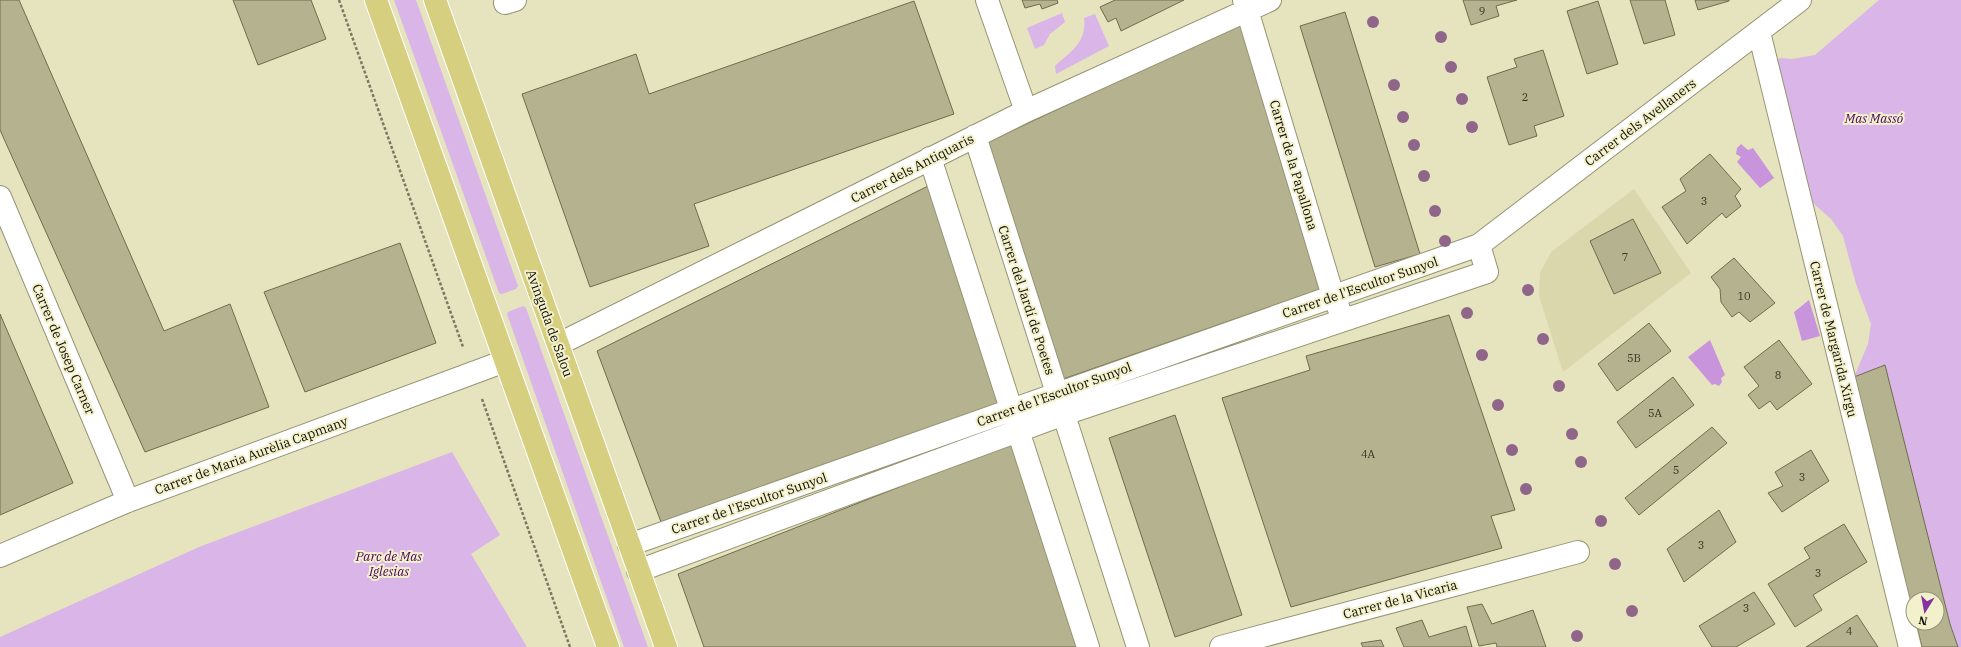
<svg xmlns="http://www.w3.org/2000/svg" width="1961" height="647" font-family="'IBM Plex Serif',serif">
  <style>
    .built { fill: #dbd7ad }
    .green { fill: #dab5e8 }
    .water { fill: #c894dc }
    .building { fill: #b5b28f; stroke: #6f6c4c }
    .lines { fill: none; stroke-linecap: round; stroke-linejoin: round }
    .street-casing { stroke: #979473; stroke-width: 24 }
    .primary-casing { stroke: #fff; stroke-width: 24 }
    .path { stroke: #7b7962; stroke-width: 2.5; stroke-dasharray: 3 2; stroke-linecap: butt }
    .street { stroke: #fff; stroke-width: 22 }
    .primary { stroke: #d7cf80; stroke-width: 22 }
    .tree { fill: #8f6689 }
    .labels { text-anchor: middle; stroke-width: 4; stroke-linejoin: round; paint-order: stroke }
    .number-label { font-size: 11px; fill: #383626 }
    .park-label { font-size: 13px; font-style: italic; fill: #48005c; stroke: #f3f0cc }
    .street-label { font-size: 13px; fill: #0e0d03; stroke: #f3f0cc }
  </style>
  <rect width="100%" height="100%" fill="#e6e3bf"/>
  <path class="built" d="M1634 189 1691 273 1563 372 1539 296 1540 273 1551 252Z"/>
  <path class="green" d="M394 0H416L518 286 516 289 502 294 499 293Z
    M1879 0H1961V647H1958L1950 623 1885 366 1854 377 1868 344 1871 324 1856 284 1843 236 1831 219 1805 196 1770 61 1781 58 1792 59 1815 55Z
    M1062 13 1065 22 1050 34 1044 45 1035 49 1027 28Z
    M1095 14 1109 46 1056 74 1055 66C1071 51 1087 43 1084 18Z
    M523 306 526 308 648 647H624L507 314 508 312Z
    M452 452 500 535 471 554 527 647H0V637L199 547Z"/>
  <path class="water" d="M1741 144 1748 150 1753 148 1774 178 1760 188 1737 162 1741 157 1736 154 1737 148Z
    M1809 300 1820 336 1802 341 1794 312Z
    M1710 340 1725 375 1721 378 1722 382 1719 386 1715 384 1712 385 1688 357Z"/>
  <path class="building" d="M0 0H19L164 331 230 304 269 407 145 452 0 130Z
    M233 0H311L326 39 258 65Z
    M1022 0H1057L1058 3 1042 9 1040 4 1025 8Z
    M1115 0H1184L1121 31 1116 18 1108 22 1100 7Z
    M1463 0H1517L1496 6 1499 16 1471 25Z
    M1630 0H1665L1675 35 1644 44Z
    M1695 0H1729V1L1698 10Z
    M914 1 954 114 694 204 709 246 590 287 522 94 636 54 649 94Z
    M1598 1 1618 64 1587 74 1567 11Z
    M1345 12 1420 254 1375 267 1300 26Z
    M1241 23 1321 289 1063 379 988 142Z
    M1543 50 1564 116 1534 126 1537 136 1509 145 1487 77 1517 67 1514 59Z
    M1710 154 1741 189 1735 196 1741 206 1726 218 1722 213 1687 244 1662 207 1686 191 1680 179Z
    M928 186 998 404 661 522 597 351Z
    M1633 219 1661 273 1614 294 1590 241Z
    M400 243 436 343 305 392 264 292Z
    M1734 258 1775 303 1750 322 1739 312 1732 317 1721 302 1720 289 1711 277Z
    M0 314 73 483 0 515Z
    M1449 315 1515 510 1491 516 1502 548 1291 607 1222 398 1310 370 1306 356Z
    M1649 323 1671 351 1617 391 1598 364Z
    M1779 340 1812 384 1777 410 1770 401 1759 409 1748 395 1759 386 1744 367Z
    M1885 365 1950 624 1958 647H1922L1916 623H1937V599H1913V612L1864 426 1854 377Z
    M1673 377 1694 405 1636 448 1617 422Z
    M1175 415 1242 615 1175 637 1109 438Z
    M1712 427 1727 443 1639 515 1625 498Z
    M1011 443 1079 647H704L678 574Z
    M1811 450 1829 481 1782 512 1768 493 1783 486 1775 472Z
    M1719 510 1736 542 1684 582 1667 549Z
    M1844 524 1867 562 1813 595 1822 610 1795 627 1768 584 1810 558 1804 548Z
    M1754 592 1775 624 1736 647H1712L1699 626Z
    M1482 604 1492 624 1533 610 1546 647H1497L1496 643 1479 646 1467 607Z
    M1857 615 1878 647H1806Z
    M1422 620 1429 637 1466 626 1472 647H1404L1396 628Z
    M1381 640 1384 647H1363L1361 643Z"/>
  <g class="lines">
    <g class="street-casing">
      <path id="street" d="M987 0 1026 111
        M1244 0 1333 296 1339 309
        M505 3 515 0
        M1759 32 1910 647
        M975 136 1138 647
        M930 158 1088 647
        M0 197 128 501
        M559 344 1026 111 1270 0
        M629 545 1479 245 1800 0
        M0 556 128 501 505 361
        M638 571 1064 414 1487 272 1479 245
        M1221 647 1578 552"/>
    </g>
    <g class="primary-casing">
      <path id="primary" d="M376 0 608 647
        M435 0 666 647"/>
    </g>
    <path class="path" d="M339 0 463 347
      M482 399 570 647"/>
    <use href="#street" class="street"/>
    <use href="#primary" class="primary"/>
  </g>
  <g class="tree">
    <circle cx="1373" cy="22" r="6"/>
    <circle cx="1441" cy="37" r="6"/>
    <circle cx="1451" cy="67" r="6"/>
    <circle cx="1394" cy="85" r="6"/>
    <circle cx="1462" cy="99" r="6"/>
    <circle cx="1403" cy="117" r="6"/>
    <circle cx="1472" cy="127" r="6"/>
    <circle cx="1414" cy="145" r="6"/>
    <circle cx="1424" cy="176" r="6"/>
    <circle cx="1435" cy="211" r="6"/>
    <circle cx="1445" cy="241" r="6"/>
    <circle cx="1528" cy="290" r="6"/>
    <circle cx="1467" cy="313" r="6"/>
    <circle cx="1543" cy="339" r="6"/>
    <circle cx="1482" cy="355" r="6"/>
    <circle cx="1559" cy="386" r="6"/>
    <circle cx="1498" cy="405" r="6"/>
    <circle cx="1572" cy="434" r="6"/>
    <circle cx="1512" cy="450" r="6"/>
    <circle cx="1581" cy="462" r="6"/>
    <circle cx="1526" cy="489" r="6"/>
    <circle cx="1601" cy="521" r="6"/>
    <circle cx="1615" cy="564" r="6"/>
    <circle cx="1632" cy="611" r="6"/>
    <circle cx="1577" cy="636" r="6"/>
  </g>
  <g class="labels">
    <g class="number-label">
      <text x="1482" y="15">9</text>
      <text x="1525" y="101">2</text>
      <text x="1704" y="205">3</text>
      <text x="1625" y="261">7</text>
      <text x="1744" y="300">10</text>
      <text x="1634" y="362">5B</text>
      <text x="1778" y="379">8</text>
      <text x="1655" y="417">5A</text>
      <text x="1368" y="458">4A</text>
      <text x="1676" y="474">5</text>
      <text x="1802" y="481">3</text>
      <text x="1701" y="549">3</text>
      <text x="1818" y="577">3</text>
      <text x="1746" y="612">3</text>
      <text x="1849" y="635">4</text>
    </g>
    <g class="park-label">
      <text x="1874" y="123">Mas Massó</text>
      <text x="389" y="561">Parc de Mas<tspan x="389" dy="15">Iglesias</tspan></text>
    </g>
    <g class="street-label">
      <text transform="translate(1640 122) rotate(-37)" y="5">Carrer dels Avellaners</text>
      <text transform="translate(1294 165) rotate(73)" y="5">Carrer de la Papallona</text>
      <text transform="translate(912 168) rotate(-27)" y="5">Carrer dels Antiquaris</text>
      <text transform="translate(1360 287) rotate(-19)" y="5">Carrer de l'Escultor Sunyol</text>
      <text transform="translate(1027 300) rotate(72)" y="5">Carrer del Jardí de Poetes</text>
      <text transform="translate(550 323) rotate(70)" y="5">Avinguda de Salou</text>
      <text transform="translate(1834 339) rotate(76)" y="5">Carrer de Margarida Xirgu</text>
      <text transform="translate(64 349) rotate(67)" y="5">Carrer de Josep Carner</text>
      <text transform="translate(1054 394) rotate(-20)" y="5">Carrer de l'Escultor Sunyol</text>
      <text transform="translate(251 455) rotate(-20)" y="5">Carrer de Maria Aurèlia Capmany</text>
      <text transform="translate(749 503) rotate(-19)" y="5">Carrer de l'Escultor Sunyol</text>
      <text transform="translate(1400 599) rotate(-15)" y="5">Carrer de la Vicaria</text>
    </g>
  </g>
  <g transform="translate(1925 611) rotate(191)"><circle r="19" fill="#f3f0cc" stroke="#97957c"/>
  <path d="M0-3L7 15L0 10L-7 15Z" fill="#8532a1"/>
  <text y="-6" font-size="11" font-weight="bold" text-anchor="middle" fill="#0e0d03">N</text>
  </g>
</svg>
